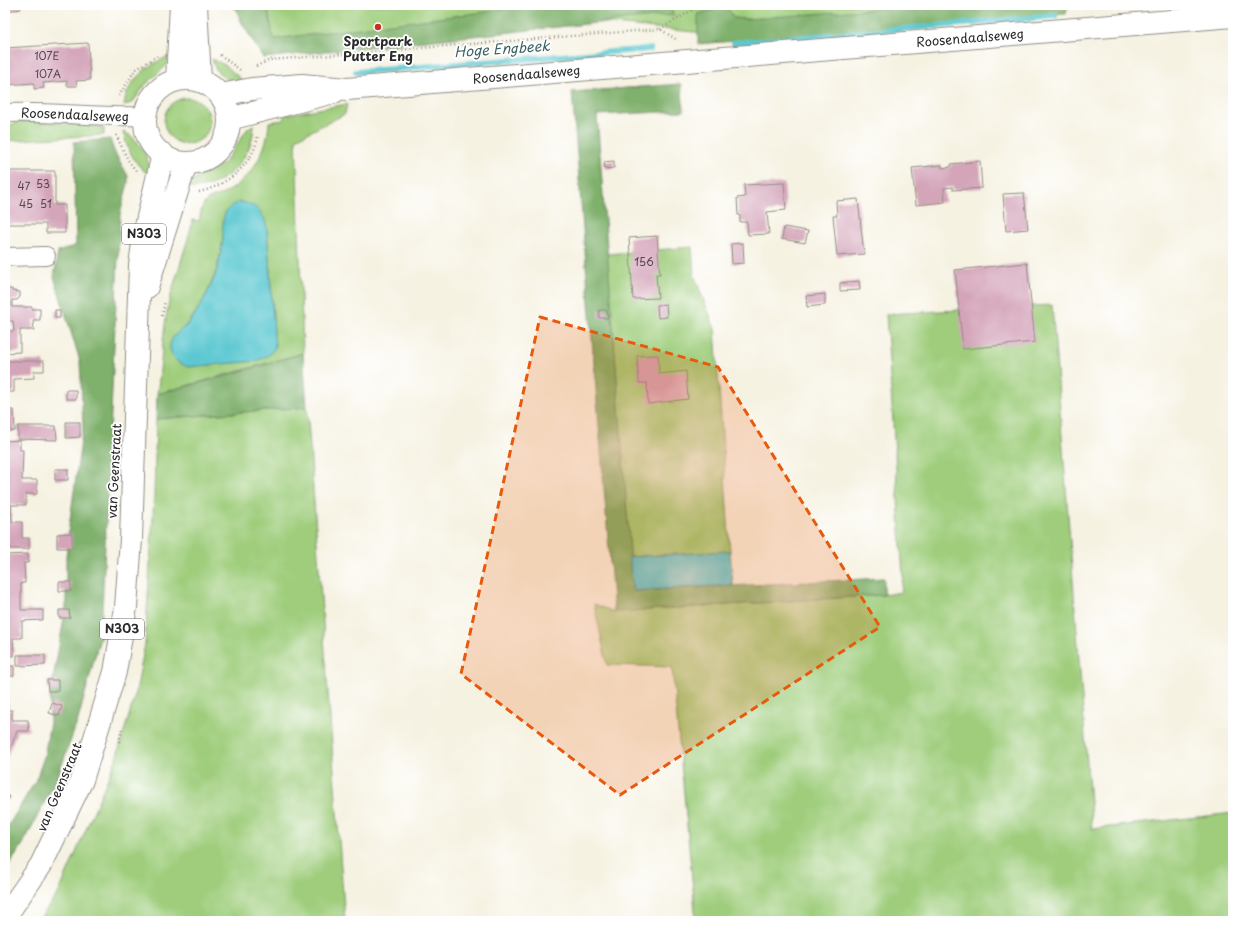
<svg xmlns="http://www.w3.org/2000/svg" width="1238" height="926" font-family="'Playpen Sans',sans-serif">
  <style>
    .green { fill: #9fcd7c; stroke: #657c54; fill-rule: evenodd }
    .forest { fill: #7fb06c; stroke: #556e4c }
    .water { fill: #5bc8d1; stroke: #437a7e }
    .lines { fill: none; stroke-linecap: round; stroke-linejoin: round }
    .stream { stroke: #5bc8d1; stroke-width: 6 }
    .building { fill: #d4a4b9 }
    .minor-casing { stroke: #908e86; stroke-width: 20 }
    .tertiary-casing { stroke: #908e86; stroke-width: 24 }
    .primary-casing { stroke: #908e86; stroke-width: 24 }
    .path { stroke: #908e86; stroke-width: 2.5; stroke-dasharray: 1 3; stroke-linecap: butt }
    .minor { stroke: #fff; stroke-width: 18 }
    .tertiary { stroke: #fff; stroke-width: 22 }
    .primary { stroke: #fff; stroke-width: 22 }
    .marked { fill: #e8590c; fill-opacity: 0.2; stroke: #e8590c; stroke-width: 3; stroke-dasharray: 8 5; stroke-linejoin: round }
    .poi-dot { fill: #c8321e; stroke: #fff; stroke-width: 1.5 }
    .labels { text-anchor: middle; stroke-width: 3.5; stroke-linejoin: round; paint-order: stroke }
    .number-label { font-size: 11px; fill: #55494e }
    .shield { fill: #fff; stroke: #6b6b6b; stroke-width: 1 }
    .shield-label { font-size: 12px; font-weight: bold; fill: #2b2b2b }
    .street-label { font-size: 13px; fill: #2b2b2b; stroke: #fff }
    .poi-label { font-size: 13px; font-weight: bold; fill: #2b2b2b; stroke: #fff }
    .water-label { font-size: 14px; font-style: italic; fill: #3c6265; stroke: #fff }
  </style>
  <rect width="100%" height="100%" fill="#fff"/>
  <filter id="ink" filterUnits="userSpaceOnUse"><feTurbulence type="fractalNoise" baseFrequency=".025" numOctaves="2"/><feDisplacementMap in="SourceGraphic" scale="8" xChannelSelector="R" yChannelSelector="G"/><feConvolveMatrix kernelMatrix="1 2 1 2 8 2 1 2 1" color-interpolation-filters="sRGB"/></filter>
  <filter id="wash" filterUnits="userSpaceOnUse"><feTurbulence type="fractalNoise" baseFrequency=".012" numOctaves="4" result="noise"/><feDisplacementMap in="SourceGraphic" scale="16" xChannelSelector="R" yChannelSelector="G"/><feGaussianBlur stdDeviation="0.9" result="paint"/><feColorMatrix in="noise" values="0 0 0 0 0 0 0 0 0 0 0 0 0 0 0 0 0 1.4 0 .05"/><feComposite in="paint" operator="in"/></filter>
  <g filter="url(#wash)">
    <rect width="100%" height="100%" fill="#f6f2e2"/>
    <path class="green" d="M246 5H1069L724 35 564 19 263 58Z
      M170 56 166 66 145 85 133 102 124 106C126 81 148 64 170 56Z
      M212 59 225 65 242 80C227 83 215 74 212 59Z
      M164 121a23 23 0 1 1 46 0a23 23 0 1 1-46 0Z
      M347 104 345 114 296 139 303 353 157 394C162 363 162 333 169 302 176 275 186 248 193 220L199 221C200 216 201 209 204 204 208 197 216 197 223 194 250 181 268 151 269 122L283 120 284 115ZM267 228 275 348 256 361 230 363 173 338C201 314 220 273 223 236Z
      M18 121 82 124 104 128V135L5 141V128Z
      M254 125C253 158 224 190 189 188L190 184 197 178 225 162 248 128Z
      M123 132C140 138 150 158 150 176 135 165 127 150 123 132Z
      M692 247 694 275 715 329 730 551 629 557 607 254Z
      M1052 305 1092 829 1233 813V921H696L672 667 607 665 594 604 614 612 884 595 901 592 903 576 886 314Z
      M307 407 345 921H38L59 892 115 762 136 692 145 644 154 499 156 419Z"/>
    <path class="forest" d="M234 5H267L274 39 539 5H671L673 15 263 58 242 23Z
      M925 5H1068L1066 14 698 44V14L726 6 734 18 748 19Z
      M681 84 684 111 597 115 633 591 884 578V595L614 612 572 92Z
      M110 139 114 151 128 176V183L120 214 101 634 78 720 57 778 23 844 5 872V831L36 780 44 757 50 722V696L66 607V557L69 527 83 427 80 361 54 277 58 252 76 245 74 142Z
      M303 353 307 407 156 419 157 394 225 376Z"/>
    <path class="water" d="M240 202C256 204 264 212 267 228L275 348 269 355 256 361 188 367C178 363 170 358 170 346 170 337 181 330 187 325 199 311 215 281 219 263 220 255 222 247 223 239 223 222 220 208 240 202Z
      M730 551 733 585 633 591 629 557Z"/>
    <g class="lines">
      <path class="stream" d="M734 43 1055 16
        M356 72 650 49"/>
    </g>
    <g id="blocks">
      <path class="building" d="M5 5H20L21 9 5 11Z
        M88 43 90 80 76 81 77 86H67V81L43 83 44 88 34 89V83L5 85V48Z
        M5 161H9V171H55V205H65V233H46V224H5Z
        M614 161V168L605 169 604 162Z
        M980 161 982 188 953 190V187L944 188 945 202 916 205 912 168 942 165V168L951 167V164Z
        M784 183 786 210 767 212 769 234 748 235 747 222H740V215H738L737 198 745 197 744 185Z
        M1023 193H1024L1028 229 1006 231 1003 194Z
        M858 199 864 254 837 256 833 216H837L836 201Z
        M784 227 808 231 805 243 782 239Z
        M657 236 660 274H656L658 298 633 299 629 238Z
        M743 243 744 263 732 264 731 244Z
        M1027 263 1035 342 963 349 955 270Z
        M859 281 860 290 840 291V283Z
        M5 289H12V291L20 292V297L17 300H12V307H32V309H40V320H33L34 330H20V352L5 353V331H14L13 321H7V312H5Z
        M825 294V305L807 307 806 296Z
        M666 304 667 317 658 318 657 305Z
        M55 310H60V318H55Z
        M599 310H607L608 318H599Z
        M658 355 659 374 686 371 688 399 648 404 647 383H639L637 356Z
        M5 361H44V371H34V378L14 379V392H5Z
        M66 390H76V399H66Z
        M5 410H14L15 431H5Z
        M66 422H80V437L66 438Z
        M18 426H56L57 440 18 439Z
        M20 440V450H23L22 480H37V494H26V505H11L12 522H22V538H29V549H5V441Z
        M55 469H68V480H55Z
        M72 533V548H57V534Z
        M28 554V563H24L25 583H21V610H43V620L22 621V638H13L14 656 5 657V555Z
        M59 582H71V591H59Z
        M59 610H69L70 618H59Z
        M17 655H45V665L17 666Z
        M5 666H14V676H7L8 710H12V720H28L29 731H17L5 763Z
        M47 680H58V691H48Z
        M52 703 62 706 59 716 49 713Z
        M5 793 10 797 5 803Z"/>
    </g>
  </g>
  <g filter="url(#ink)">
    <use href="#blocks" fill-opacity="0" stroke="#908e86" stroke-width="1"/>
    <g class="lines">
      <g class="minor-casing">
        <g id="minor">
          <path id="s1" d="M5 113C52 111 99 118 146 116"/>
          <path d="M5 257 46 256"/>
        </g>
      </g>
      <g class="tertiary-casing">
        <g id="tertiary">
          <path id="s2" d="M221 95 252 89 302 85 347 89 1233 16"/>
          <path d="M229 119 334 92"/>
        </g>
      </g>
      <g class="primary-casing">
        <path id="primary" d="M196 5 200 80
          M145 121a42 42 0 1 1 84 0a42 42 0 1 1-84 0Z
          M177 80 181 5
          M147 287 186 163
          M5 917 41 865 82 780 115 672 126 607 131 539 140 265 145 230 163 154"/>
      </g>
      <path class="path" d="M660 29 696 8
        M220 55 240 70
        M256 66 270 60 660 29 677 40
        M119 96 135 70 157 56
        M116 135 128 160 137 172
        M199 192C226 186 255 164 258 134
        M162 316 165 301
        M119 742 122 729"/>
      <use href="#minor" class="minor"/>
      <use href="#tertiary" class="tertiary"/>
      <use href="#primary" class="primary"/>
    </g>
  </g>
  <path class="marked" d="M540 317 718 367 880 627 620 795 461 674Z"/>
  <circle class="poi-dot" cx="378" cy="27" r="4"/>
  <g class="labels">
    <g class="number-label">
      <text x="47" y="60">107E</text>
      <text x="48" y="78">107A</text>
      <text x="43" y="188">53</text>
      <text x="24" y="190">47</text>
      <text x="26" y="208">45</text>
      <text x="46" y="208">51</text>
      <text x="644" y="266">156</text>
    </g>
    <g class="shield">
      <rect x="122" y="224" width="44" height="20" rx="3"/>
      <rect x="100" y="619" width="44" height="20" rx="3"/>
    </g>
    <g class="shield-label">
      <text x="144" y="238">N303</text>
      <text x="122" y="633">N303</text>
    </g>
    <g class="street-label">
      <text dy="5" stroke="none"><textPath href="#s2" startOffset="752">Roosendaalseweg</textPath></text>
      <text dy="5" stroke="none"><textPath href="#s2" startOffset="307">Roosendaalseweg</textPath></text>
      <text dy="5" stroke="none"><textPath href="#s1" startOffset="70">Roosendaalseweg</textPath></text>
      <text transform="translate(114 471) rotate(-87)" y="5">van Geenstraat</text>
      <text transform="translate(59 787) rotate(-67)" y="5">van Geenstraat</text>
    </g>
    <g class="poi-label">
      <text x="378" y="46">Sportpark<tspan x="378" dy="15">Putter Eng</tspan></text>
    </g>
    <g class="water-label">
      <text transform="translate(502 49) rotate(-4)" y="5">Hoge Engbeek</text>
    </g>
  </g>
  <rect width="1238" height="926" fill="none" stroke="#fff" stroke-width="20"/>
</svg>
